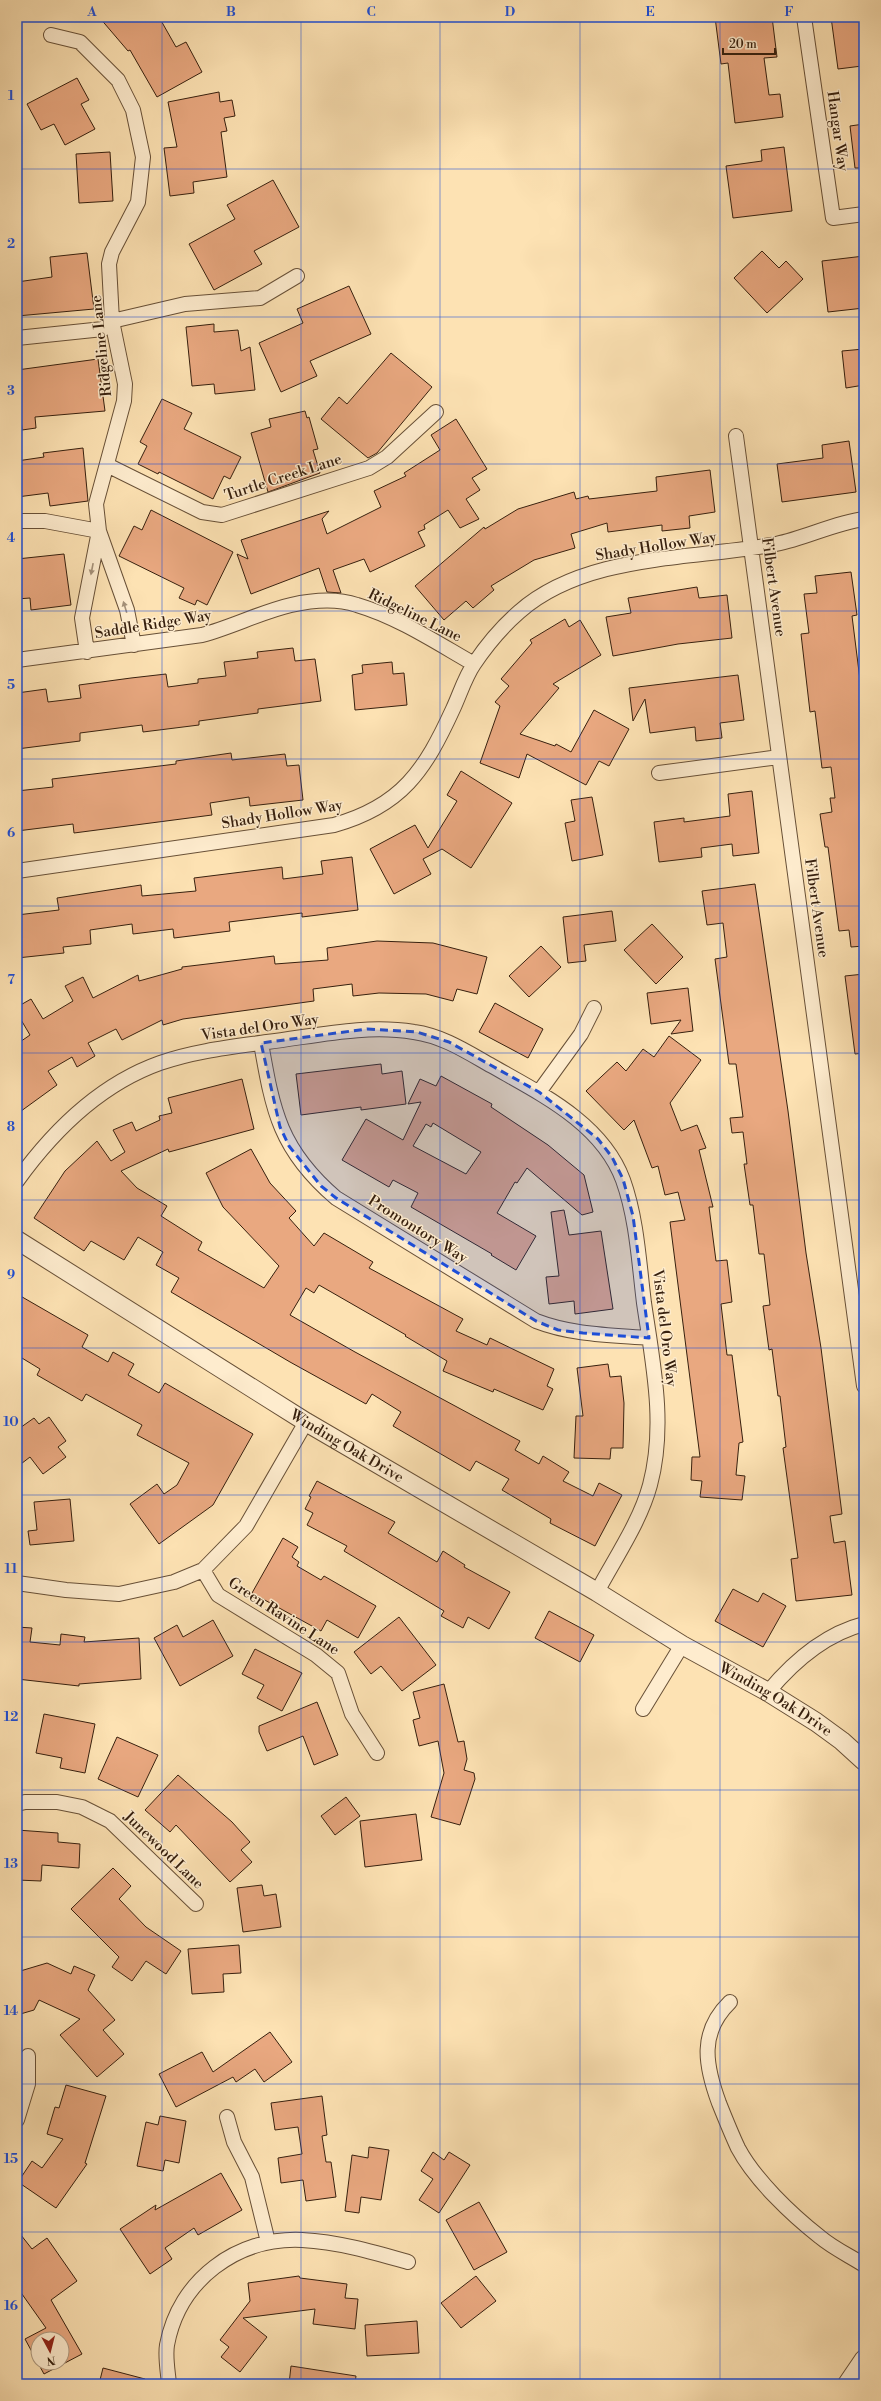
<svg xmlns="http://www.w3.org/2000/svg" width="881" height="2401" font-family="'Libre Bodoni',serif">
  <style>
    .building { fill: #e9a880; stroke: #37200e; fill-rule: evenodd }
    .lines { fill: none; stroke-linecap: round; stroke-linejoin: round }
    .minor-casing { stroke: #685037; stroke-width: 16 }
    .tertiary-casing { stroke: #685037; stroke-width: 20 }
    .minor { stroke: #feecce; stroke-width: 14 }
    .tertiary { stroke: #feecce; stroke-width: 18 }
    .oneway { fill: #a49078 }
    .marked { fill: #1d4ed8; fill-opacity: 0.2; stroke: #1d4ed8; stroke-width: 3; stroke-dasharray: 8 5; stroke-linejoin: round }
    .grid { fill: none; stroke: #1d4ed8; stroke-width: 1; stroke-opacity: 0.55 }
    .labels { text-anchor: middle; stroke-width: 3; stroke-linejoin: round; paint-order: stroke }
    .street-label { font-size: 15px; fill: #37200e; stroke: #feecce }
    .neatline { fill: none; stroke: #1d4ed8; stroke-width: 1.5 }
    .grid-label { font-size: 13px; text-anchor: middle; font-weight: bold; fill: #1d4ed8 }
  </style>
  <rect width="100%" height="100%" fill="#fde2b3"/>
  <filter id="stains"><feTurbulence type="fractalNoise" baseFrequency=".005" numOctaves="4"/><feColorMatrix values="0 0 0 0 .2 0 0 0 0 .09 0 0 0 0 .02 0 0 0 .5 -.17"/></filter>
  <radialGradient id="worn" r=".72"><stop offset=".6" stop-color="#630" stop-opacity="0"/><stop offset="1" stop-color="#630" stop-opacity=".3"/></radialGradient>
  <path class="building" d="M99 17H159L176 47 186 42 202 72 157 97 130 50 128 51Z
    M715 17H772L777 57 764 58 769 95 780 94 783 117 735 123 728 63 721 64Z
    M831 17H864V54H861L862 66 838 69Z
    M77 78 89 100 81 104 95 129 65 145 54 124 41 130 27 104Z
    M219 92 220 102 232 100 235 116 224 118 227 131 221 132 227 177 193 182 194 193 170 196 164 148 177 147 168 102Z
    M864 124V168H855L850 126Z
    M784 147 792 211 733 218 726 166 762 161 761 150Z
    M110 152 113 201 79 203 76 154Z
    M273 180 299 227 254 251 262 264 214 290 189 244 235 219 227 205Z
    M762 251 779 268 786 261 803 279 767 313 734 278Z
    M87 253 94 309 17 316V282L52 277 50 257Z
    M864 256V308L828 312 822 261Z
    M349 286 371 334 310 361 317 376 281 392 259 343 303 323 297 309Z
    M214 324V332L238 330 241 351 250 347 255 390 215 394 214 384 192 386 186 327Z
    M864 349V385L846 388 842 351Z
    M391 353 432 387 377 453 368 458 321 419 339 397 347 404Z
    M98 359 105 411 35 417 36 428 22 430 17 370Z
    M162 399 192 413 184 429 241 457 230 479 224 476 213 499 159 472 158 474 138 464 147 446 140 442Z
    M305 411 307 418 309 417 318 449 313 450 320 473 268 492 251 433 271 427 269 419Z
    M456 419 487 469 472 478 480 490 466 499 479 519 460 528 448 510 424 525 425 529 418 532 425 546 370 572 364 559 333 570 341 593 327 592 319 568 251 594 237 554 248 559 241 540 329 511 322 519 327 534 381 507 374 491 406 476 404 473 440 450 431 435Z
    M849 441 856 492 782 502 777 464 823 458 822 445Z
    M83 448 88 501 50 506 48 493 17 497V461L44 457 43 453Z
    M710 470 715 512 689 516 690 528 662 531V525L608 532 607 523 571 534 575 548 534 560 491 586 494 590 473 608 466 601 444 620 415 586 484 527 485 529 518 509 574 492 576 499 588 496 589 499 657 491 656 477Z
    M151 510 233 552 207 605 197 600 195 605 179 598 184 588 119 556 134 526 142 530Z
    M64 554 71 605 31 610 30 598 17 599V559Z
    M851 572 857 615 852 616 864 712V737H860L864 766V946L851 947 849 930 839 931 828 847H825L820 814 832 812 830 798H835L831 767 822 768 815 711 810 712 801 634 809 633 804 594 817 593 815 576Z
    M697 587 699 598 727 595 732 638 678 644 613 656 606 617 631 613 628 598Z
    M565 619 569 627 580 620 601 655 553 684 559 688 520 734 555 746 556 744 571 752 594 710 629 729 609 766 599 761 586 785 527 754 519 778 480 763 500 706 495 702 509 686 501 679 532 643 530 640Z
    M293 648 295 661 315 659 321 701 258 709V713L199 721V725L143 732 142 725 80 733V741L17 749V693L46 689 48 702 81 698 79 685 131 678 166 674 168 687 198 683V679L226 676 224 662 258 658 257 652Z
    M392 662 393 674 404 673 407 705 355 710 352 675 363 673 362 665Z
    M738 675 744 720 720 723 722 738 696 741 695 727 650 733 645 699 633 721 629 688Z
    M231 753 232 760 285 754 287 766 299 765 303 800 250 806 249 797 210 803 212 815 74 833 73 824 17 831V791L53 787 52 779 176 764V761Z
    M461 771 512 803 471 868 442 849 423 859 431 874 394 894 370 849 415 825 428 848 457 801 447 795Z
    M752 791 759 853 733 856 732 844 701 848 702 857 659 862 654 822 684 818V822L730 816 728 794Z
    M592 797 603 855 572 861 565 823 575 821 571 800Z
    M352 857 358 910 302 917V913L229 922 230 931 174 938 173 929 133 934 132 924 90 930 91 944 63 947 64 953 17 958V915L59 910 57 898 141 885 142 896 196 891 194 878 282 867 283 879 323 874 321 861Z
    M755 884 788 1111 806 1253 821 1348 842 1514 830 1516 834 1543 845 1541 852 1595 796 1601 791 1559 798 1558 783 1448 786 1447 780 1396H778L772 1349 769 1350 763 1306 770 1305 764 1254H759L753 1205H750L744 1164H747L743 1132 732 1133 730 1118 743 1117 736 1064H729L715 959 727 957 723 923 707 925 702 891Z
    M612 911 616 941 584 945 586 961 568 963 563 917Z
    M652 924 683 957 656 984 624 950Z
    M377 941 433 943 487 957 477 994 457 989 453 1001 426 994 379 993 353 996 352 984 313 989 314 1001 183 1019 163 1025 162 1020 122 1040 116 1029 88 1043 95 1056 77 1067 72 1057 48 1071 57 1085 17 1114V1044L30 1035 17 1013V1007L31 999 43 1019 73 1001 65 986 83 977 93 998 138 975 139 981 182 969V967L274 956 275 964 328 960 327 948Z
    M541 946 561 967 529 997 509 976Z
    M864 974V1053L855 1054 845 976Z
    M688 988 693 1031 671 1034 681 1020 651 1024 647 993Z
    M495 1003 543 1029 528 1058 479 1032Z
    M669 1036 701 1060 670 1103 681 1131 697 1125 706 1148 699 1150 713 1207H709L716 1261 727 1260 732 1302 721 1304 727 1355H732L743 1442 739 1443 736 1475 745 1476 742 1500 700 1497 702 1481 691 1480 692 1457H700L670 1222 685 1220 678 1192 665 1195 658 1166 652 1168 634 1120 624 1130 586 1091 617 1062 626 1071 643 1049 654 1057Z
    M381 1064 382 1074 402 1071 406 1104 361 1110V1107L301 1115 296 1074Z
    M441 1076 492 1104 491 1107 548 1145 584 1175 593 1212 582 1215 527 1168 517 1183 515 1182 497 1213 536 1236 516 1270 491 1255 492 1254 411 1207 418 1193 393 1180 389 1187 342 1160 366 1119 403 1140 421 1102 408 1104 420 1079 436 1086ZM433 1123 481 1152 466 1174 413 1146 426 1124 431 1127Z
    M242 1079 254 1129 169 1152 168 1149 121 1171 137 1188 167 1206 161 1216 202 1242 198 1250 264 1288 279 1266 223 1207 206 1173 251 1149 270 1183 296 1211 289 1218 314 1246 324 1233 373 1262 369 1268 463 1319 456 1331 487 1345 490 1338 554 1369 547 1386 553 1389 543 1410 494 1389 493 1392 443 1371 447 1361 405 1336 406 1335 319 1285 314 1293 306 1288 290 1315 355 1352 520 1441 515 1450 539 1464 543 1456 569 1472 563 1481 593 1496 599 1483 622 1495 595 1546 550 1523 551 1519 502 1490 509 1479 476 1461 470 1471 393 1426 401 1412 372 1394 366 1404 290 1362 171 1292 179 1278 156 1265 163 1252 138 1237 124 1260 91 1241 84 1251 34 1218 65 1171 97 1141 111 1161 125 1152 113 1130 132 1122 136 1131 160 1120 159 1116 172 1113 168 1098Z
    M564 1210 569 1235 601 1231 613 1309 575 1314 574 1301 549 1304 546 1277 559 1276 551 1212Z
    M17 1294 88 1335 82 1347 108 1362 113 1352 134 1364 128 1375 159 1393 165 1383 253 1434 213 1505 159 1544 130 1504 157 1484 164 1494 177 1485 189 1463 137 1435 142 1425 86 1394 82 1401 37 1375 40 1369 17 1355Z
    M608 1364 610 1377 621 1376 624 1403 623 1448H611L610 1459 574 1458 576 1416H583L577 1368Z
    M49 1417 66 1441 58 1447 66 1457 43 1474 30 1457 17 1467V1430L34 1418 39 1424Z
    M317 1481 395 1522 388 1533 437 1562 443 1551 465 1565 464 1567 510 1592 489 1629 468 1617 463 1628 441 1616 444 1611 344 1551 347 1546 307 1525 313 1513 305 1509 311 1497 309 1496Z
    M70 1499 74 1541 30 1545 28 1531 37 1530 34 1502Z
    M283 1538 298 1547 292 1557 299 1562 297 1566 321 1580 324 1576 376 1606 358 1638 327 1620 321 1631 252 1593Z
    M733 1589 758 1602 763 1593 786 1606 763 1647 715 1621Z
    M549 1611 594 1635 580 1662 535 1638Z
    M399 1617 436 1665 402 1691 381 1666 371 1674 354 1652Z
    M213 1620 233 1656 180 1686 154 1638 177 1625 183 1637Z
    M17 1627 32 1628 30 1642 60 1645 61 1634 85 1637 84 1642 139 1638 141 1679 79 1684V1686L17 1679Z
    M255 1649 302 1673 282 1711 257 1698 264 1685 242 1674Z
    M444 1684 458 1742 464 1741 467 1759 464 1770 474 1773 475 1779 460 1825 431 1817 444 1773 438 1741 419 1746 413 1720 420 1718 413 1692Z
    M317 1702 338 1755 314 1765 303 1736 267 1751 259 1732V1726Z
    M44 1714 95 1724 85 1773 60 1768 62 1758 36 1753Z
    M117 1737 158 1755 138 1797 98 1779Z
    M178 1775 232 1822 250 1842 241 1850 252 1862 230 1882 176 1825 170 1832 145 1810Z
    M346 1797 360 1816 335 1835 321 1816Z
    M416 1814 422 1860 365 1867 360 1821Z
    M17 1830 58 1833V1842L80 1844 79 1868 42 1865 41 1881 17 1880Z
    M113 1868 131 1886 119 1899 146 1927 181 1951 166 1974 146 1961 132 1981 112 1967 119 1957 71 1909Z
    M262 1885 264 1896 276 1894 281 1927 243 1932 237 1888Z
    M239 1945 241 1973 223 1974 224 1992 192 1994 188 1949Z
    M47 1963 71 1974 74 1966 95 1975 88 1990 115 2020 103 2030 124 2054 97 2077 60 2035 80 2019 39 2000 34 2010 17 2015V1972Z
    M270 2032 292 2062 264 2082 255 2069 236 2082 233 2077 176 2107 159 2074 202 2052 213 2072Z
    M66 2085 106 2096 85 2163 87 2164 56 2208 18 2182 32 2161 42 2168 63 2139 47 2134 55 2107 59 2108Z
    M322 2096 327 2135 322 2136 326 2162H331L336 2197 306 2201 303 2180 281 2183 278 2158 302 2154 298 2127 275 2130 271 2103Z
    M160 2116 186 2121 179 2163 165 2160 163 2171 137 2166 146 2122 158 2125Z
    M369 2147 389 2150 381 2200 361 2197 359 2213 345 2211 352 2155 368 2158Z
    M433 2152 444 2160 449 2152 470 2165 439 2213 419 2200 433 2179 421 2171Z
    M221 2173 242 2210 198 2235 194 2228 165 2248 172 2259 150 2274 120 2229 156 2205 155 2210Z
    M479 2202 507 2252 474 2270 446 2220Z
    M17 2230 32 2249 47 2238 77 2281 51 2300 82 2354 44 2374 38 2363H62V2339H38V2363L25 2339 46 2328 17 2287Z
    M299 2276 300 2278 347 2284 345 2298 358 2299 355 2329 313 2324 315 2309 243 2318 267 2337 240 2372 221 2357 229 2347 220 2340 250 2301 248 2283Z
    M476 2276 496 2301 461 2328 441 2303Z
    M417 2321 419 2353 367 2356 365 2325Z
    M291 2366 356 2376 355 2384H289Z
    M103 2368 145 2379 144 2384H99Z"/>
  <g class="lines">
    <g class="minor-casing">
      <path id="minor" d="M804 17 833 218 864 214
        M51 35 80 42 118 80 133 110 143 157 138 202 112 252 109 264 112 321 125 384 124 401 96 504 99 531 127 610 134 645
        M17 338 103 329 112 321 185 304 260 298 297 276
        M736 436 864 1386
        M107 465 202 512 222 515 369 468 387 457 436 412
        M17 521H45L99 531
        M87 652 82 618 99 531
        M17 660 202 635C232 627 261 612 291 605 313 600 336 598 357 605 398 617 437 643 474 664
        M659 773 779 757
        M17 871 334 825C402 806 425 770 453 709 460 694 465 677 474 664 486 646 503 626 519 612 586 553 693 560 776 544 806 538 834 523 864 519
        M261 1043C273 1112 280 1150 336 1198L536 1321C572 1335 610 1335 649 1338
        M539 1092 581 1034 594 1008
        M17 1181C53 1131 101 1084 160 1063 194 1051 231 1047 267 1042 316 1036 365 1024 414 1032 443 1036 467 1052 492 1066 541 1094 602 1123 623 1180 637 1219 639 1263 644 1303 653 1364 666 1425 650 1485 640 1522 615 1558 597 1592
        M203 1570 218 1595 316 1655 338 1673 352 1714 377 1753
        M17 1583 66 1590 119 1594 174 1582 203 1570 246 1526 306 1422
        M768 1692C793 1662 825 1634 864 1624
        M643 1709 682 1645
        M17 1804 25 1802H57L82 1807 110 1821 196 1904
        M730 2002C699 2032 705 2065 719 2103 725 2118 731 2133 738 2148 755 2180 792 2215 820 2237 833 2248 850 2256 864 2265
        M227 2117 234 2142 252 2177 268 2242
        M17 2120 28 2084V2056
        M169 2384C168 2372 165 2357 167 2345 179 2280 237 2237 302 2240 339 2242 373 2252 408 2262"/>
    </g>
    <g class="tertiary-casing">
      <g id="tertiary">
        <path id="s1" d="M17 1240 306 1422 597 1592 682 1645 768 1692 816 1722 842 1741 864 1761"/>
        <path d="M847 2384 864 2359"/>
      </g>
    </g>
    <use href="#minor" class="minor"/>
    <use href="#tertiary" class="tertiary"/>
  </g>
  <defs><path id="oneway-solid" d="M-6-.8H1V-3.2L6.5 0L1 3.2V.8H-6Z"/></defs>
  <g class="oneway">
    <use href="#oneway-solid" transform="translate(92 569) rotate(101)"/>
    <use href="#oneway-solid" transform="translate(125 607) rotate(-107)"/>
  </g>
  <path class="marked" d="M367 1029 417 1032 449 1042 539 1092 598 1139 612 1157 623 1179 633 1216 649 1338 583 1333 558 1330 536 1321 336 1198 321 1186 289 1146 280 1127 261 1043Z"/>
  <path class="grid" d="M162 17V2384M301 17V2384M440 17V2384M580 17V2384M720 17V2384M17 169H864M17 317H864M17 464H864M17 611H864M17 759H864M17 906H864M17 1053H864M17 1200H864M17 1348H864M17 1495H864M17 1642H864M17 1790H864M17 1937H864M17 2084H864M17 2232H864"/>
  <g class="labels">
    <g class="street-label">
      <text transform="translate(838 131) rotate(82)" y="5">Hangar Way</text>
      <text transform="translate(101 346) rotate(-96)" y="5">Ridgeline Lane</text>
      <text transform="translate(283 477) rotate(-18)" y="5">Turtle Creek Lane</text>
      <text transform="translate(656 546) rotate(-9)" y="5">Shady Hollow Way</text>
      <text transform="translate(774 587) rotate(82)" y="5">Filbert Avenue</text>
      <text transform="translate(415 615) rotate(26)" y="5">Ridgeline Lane</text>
      <text transform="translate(153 624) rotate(-9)" y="5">Saddle Ridge Way</text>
      <text transform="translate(282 814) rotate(-9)" y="5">Shady Hollow Way</text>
      <text transform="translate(817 908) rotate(82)" y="5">Filbert Avenue</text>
      <text transform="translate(260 1027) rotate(-8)" y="5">Vista del Oro Way</text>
      <text transform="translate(418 1229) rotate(32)" y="5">Promontory Way</text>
      <text transform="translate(665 1328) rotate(83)" y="5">Vista del Oro Way</text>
      <text dy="5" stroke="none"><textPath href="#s1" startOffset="389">Winding Oak Drive</textPath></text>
      <text transform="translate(284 1616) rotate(33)" y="5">Green Ravine Lane</text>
      <text dy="5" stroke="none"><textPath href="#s1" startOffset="887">Winding Oak Drive</textPath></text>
      <text transform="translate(164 1850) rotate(44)" y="5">Junewood Lane</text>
    </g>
  </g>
  <rect width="881" height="2401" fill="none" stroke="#fde2b3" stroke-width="44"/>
  <g transform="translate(50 2351) rotate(173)"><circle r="19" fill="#feecce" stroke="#ae9a81"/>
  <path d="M0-3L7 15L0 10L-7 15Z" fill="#8f2418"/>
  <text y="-6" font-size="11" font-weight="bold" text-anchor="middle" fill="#37200e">N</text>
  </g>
  <path d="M723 48v6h52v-6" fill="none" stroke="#37200e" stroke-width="2"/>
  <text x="729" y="48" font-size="12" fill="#37200e" stroke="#feecce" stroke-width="3" paint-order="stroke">20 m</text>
  <rect x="22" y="22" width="837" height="2357" class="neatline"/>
  <g class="grid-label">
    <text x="92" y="16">A</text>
    <text x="231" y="16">B</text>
    <text x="371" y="16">C</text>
    <text x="510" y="16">D</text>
    <text x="650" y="16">E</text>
    <text x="789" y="16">F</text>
    <text x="11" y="100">1</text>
    <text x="11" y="248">2</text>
    <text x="11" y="395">3</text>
    <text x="11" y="542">4</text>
    <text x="11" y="689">5</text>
    <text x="11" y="837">6</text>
    <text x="11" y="984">7</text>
    <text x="11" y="1131">8</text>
    <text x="11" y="1279">9</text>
    <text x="11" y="1426">10</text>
    <text x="11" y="1573">11</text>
    <text x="11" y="1721">12</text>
    <text x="11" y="1868">13</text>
    <text x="11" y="2015">14</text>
    <text x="11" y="2163">15</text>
    <text x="11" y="2310">16</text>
  </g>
  <rect width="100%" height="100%" filter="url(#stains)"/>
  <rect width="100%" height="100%" fill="url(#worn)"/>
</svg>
